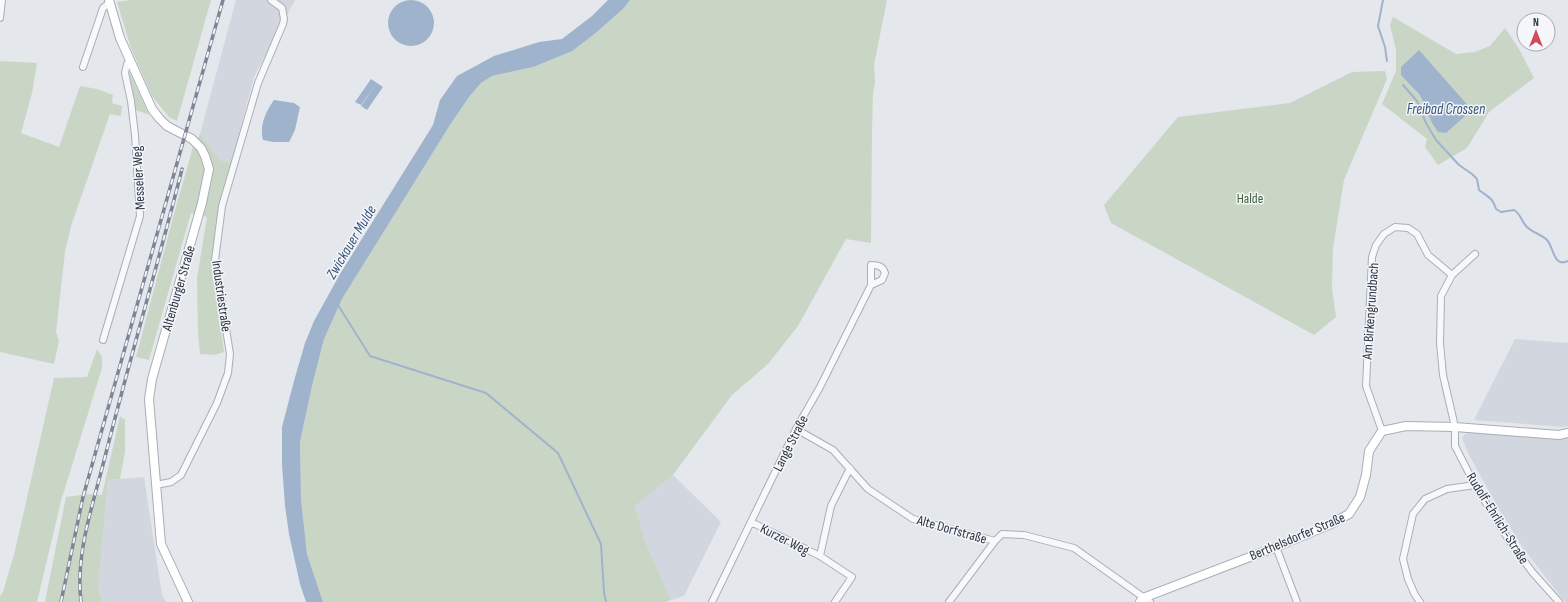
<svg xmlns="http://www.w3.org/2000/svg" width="1568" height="602" font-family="'Sofia Sans Condensed',sans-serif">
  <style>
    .built { fill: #d2d6de }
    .green { fill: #c9d6c5 }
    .water { fill: #9fb4cc }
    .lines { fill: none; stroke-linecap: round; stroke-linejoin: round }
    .stream { stroke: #9fb4cc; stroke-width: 2 }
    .street-casing { stroke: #a9aeb7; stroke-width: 8 }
    .secondary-casing { stroke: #a9aeb7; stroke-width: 10 }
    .street { stroke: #f7f8fa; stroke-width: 6 }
    .secondary { stroke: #fff; stroke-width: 8 }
    .rail-casing { stroke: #7d8696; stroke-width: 3.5 }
    .rail { stroke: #f4f6f9; stroke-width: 2; stroke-dasharray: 6; stroke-linecap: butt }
    .labels { text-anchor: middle; stroke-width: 3; stroke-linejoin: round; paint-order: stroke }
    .street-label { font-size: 14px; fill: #2b3445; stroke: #f4f6f9 }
    .park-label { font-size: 14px; fill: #3f6138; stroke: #f4f6f9 }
    .water-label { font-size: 15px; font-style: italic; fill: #34527a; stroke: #f4f6f9 }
  </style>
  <rect width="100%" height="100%" fill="#e4e7ec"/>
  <path class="built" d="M236 0H295L254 77 231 164 219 161 200 134Z
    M1515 339 1568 343V426L1563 427 1474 420Z
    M1471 432 1555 438 1568 436V602H1566L1561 597 1523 548 1497 506 1468 453 1462 438 1464 435Z
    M673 475 721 522 684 596 671 600 645 541 635 506Z
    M144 477 162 595 166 602H102L98 588 108 480Z"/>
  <path class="green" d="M130 0H211L177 121 169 117 152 96 131 48 117 2Z
    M630 0H887L874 65 875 84 873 92 872 131 871 243 846 239 798 326 768 364 732 395 673 475 635 506 645 541 671 600 665 602H323L307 554 301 499 300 442 312 386 324 339 342 299 450 125 469 97 481 83 492 76 533 67 597 32 624 8Z
    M1393 17 1456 54 1475 52 1490 46 1505 28 1519 49 1534 78 1489 112 1467 148 1438 165 1425 147 1427 139 1382 104 1396 71V50L1390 25Z
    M0 61 37 63 32 93 21 133 59 147 80 86 97 89 113 95 112 103 122 106 121 116 110 114 71 226 65 252 56 332 59 341 54 364 0 352Z
    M129 71 149 115 136 110Z
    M1385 71 1387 79 1344 180 1333 248 1332 288 1336 317 1314 335 1111 223 1104 205 1178 117 1290 103 1352 72Z
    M200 134 219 160 231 164 215 246 214 276 224 352 215 355 200 354 198 334 197 278 207 217 191 213 149 360 136 357 174 214 193 147Z
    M97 349 102 357V368L61 501 37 602H0V596L3 592 15 551 54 378 87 377Z
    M120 416 125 420V452L120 479 108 480 98 588 102 602H45L66 497 89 494 102 495Z"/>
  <path class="water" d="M608 0H630L624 8 597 32 572 51 533 67 492 76 481 83 469 97 450 125 342 299 324 339 312 386 300 442 301 499 307 554 323 602H306L300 584 289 534 285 506 282 464V427L294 381 305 343 314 321 340 274 433 125 440 100 457 76 494 56 539 42 562 39 592 16Z
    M388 23a23 23 0 1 1 46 0a23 23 0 1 1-46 0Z
    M1419 50 1472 110 1446 133 1438 132 1432 123 1420 95 1401 75V67Z
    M371 79 377 83 361 105 355 102Z
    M377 83 383 87 367 110 361 106Z
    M274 100 294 103 300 107 295 130 289 142H273L263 140C259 126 266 111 274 100Z"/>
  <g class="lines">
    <path class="stream" d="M1383 0 1378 26 1385 47 1387 61
      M1403 85 1417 101 1426 123 1436 140 1459 165 1472 174 1477 179 1479 190C1488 197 1493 198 1496 209L1501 212 1514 210C1521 214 1521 221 1527 227 1533 233 1541 234 1547 240 1554 247 1553 268 1568 261
      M338 305 370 356 486 393 558 453 601 544 604 592 606 602"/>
    <g class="street-casing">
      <path id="street" d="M0 18 2 0
        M83 67 103 8 110 2
        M1475 254 1452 275 1441 296 1440 343 1443 375 1455 427V446L1475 485 1510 542 1533 573 1559 602
        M103 340 140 216 135 135 131 101 125 73 127 64 130 62
        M796 429 833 450 868 489 913 519 995 541 1002 534 1024 535 1074 548 1150 602
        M1382 431 1366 386 1372 257 1376 245 1384 234 1395 227 1408 228 1417 234 1428 255 1452 275
        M156 485 171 482 181 475 217 403 228 373 230 354 215 260 222 206 258 83 283 24 284 19 282 8 271 0
        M751 522 820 556 852 577 835 602
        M1276 547 1297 602
        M820 556 831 506 850 468
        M712 602 796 429 820 387 871 285V265C878 265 883 266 885 273L882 280 871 285
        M949 602 995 541
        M1420 602 1415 595 1408 579 1403 559 1413 514 1425 499 1447 489 1475 485"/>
    </g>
    <g class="secondary-casing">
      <path id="secondary" d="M109 0 120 38 152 109 159 118 167 126 192 139 201 148 205 156 209 169 202 203 152 379 149 399 161 544 188 602
        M1140 602 1143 598 1276 547 1329 525 1349 514 1360 497 1366 475 1369 451 1382 431 1406 426 1455 427 1559 435 1568 433"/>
    </g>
    <use href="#street" class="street"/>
    <use href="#secondary" class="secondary"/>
    <g class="rail-casing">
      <path id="rail" d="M61 602 83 497 223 0
        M81 602C75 552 94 502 106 453 130 358 158 264 182 169"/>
    </g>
    <use href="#rail" class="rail"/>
  </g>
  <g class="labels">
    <g class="street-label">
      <text transform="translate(138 178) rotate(-93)" y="5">Messeler Weg</text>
      <text transform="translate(178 288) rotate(-74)" y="5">Altenburger Straße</text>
      <text transform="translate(222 296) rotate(82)" y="5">Industriestraße</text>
      <text transform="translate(1370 311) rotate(-86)" y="5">Am Birkengrundbach</text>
      <text transform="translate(790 443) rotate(-63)" y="5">Lange Straße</text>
      <text transform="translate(1498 518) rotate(58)" y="5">Rudolf-Ehrlich-Straße</text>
      <text transform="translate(952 529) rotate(16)" y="5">Alte Dorfstraße</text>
      <text transform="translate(1297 536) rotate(-23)" y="5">Berthelsdorfer Straße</text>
      <text transform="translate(785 539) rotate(27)" y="5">Kurzer Weg</text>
    </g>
    <g class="park-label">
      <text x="1250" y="203">Halde</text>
    </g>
    <g class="water-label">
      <text x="1446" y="114">Freibad Crossen</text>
      <text transform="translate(351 242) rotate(-59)" y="5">Zwickauer Mulde</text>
    </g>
  </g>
  <g transform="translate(1536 32)"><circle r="19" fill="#f4f6f9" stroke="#a4a8b1"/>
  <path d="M0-3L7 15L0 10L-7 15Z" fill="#d1495b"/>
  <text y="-6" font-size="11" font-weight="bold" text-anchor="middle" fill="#2b3445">N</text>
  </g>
</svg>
